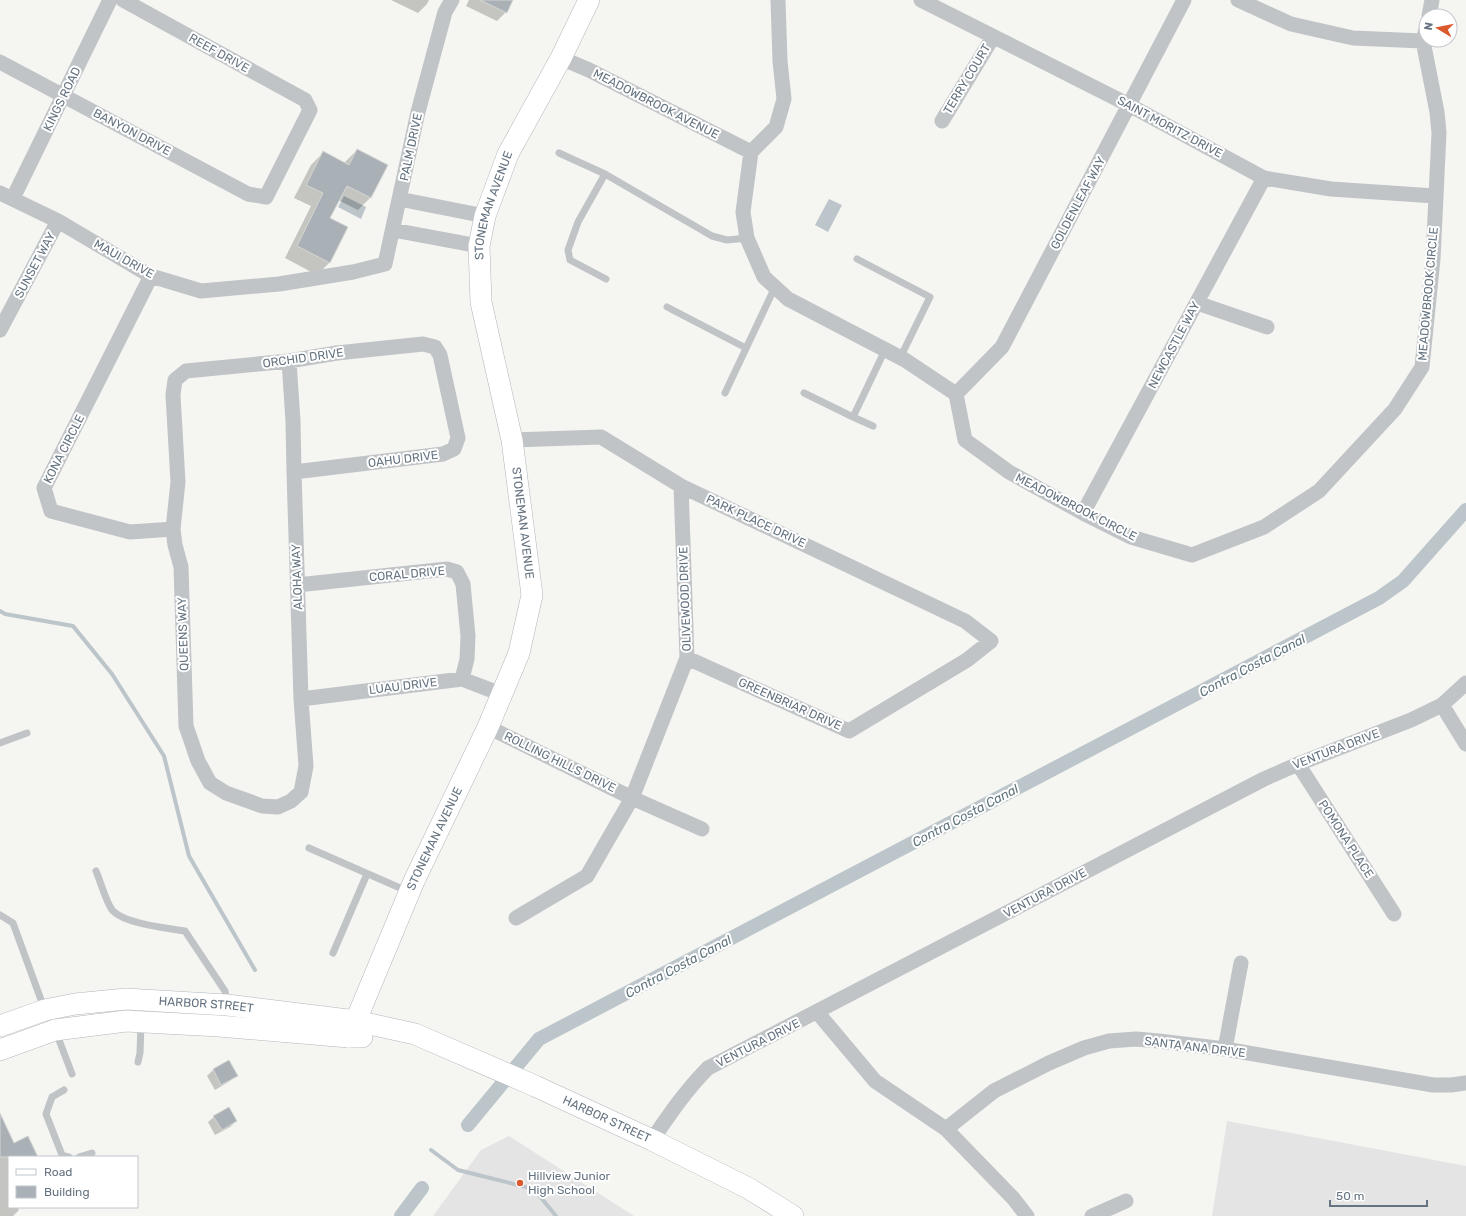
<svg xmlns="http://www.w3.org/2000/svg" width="1466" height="1216" font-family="Rubik,sans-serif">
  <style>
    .built { fill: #e3e4e3 }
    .water { fill: #bcc5ca }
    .shadow { fill: #0003 }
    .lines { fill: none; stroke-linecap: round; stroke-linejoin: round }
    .stream { stroke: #bcc5ca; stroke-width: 4 }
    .canal { stroke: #bcc5ca; stroke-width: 14 }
    .building { fill: #aab1b6; stroke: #d6d6d4 }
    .secondary-casing { stroke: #b3b7bb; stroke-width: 22 }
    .lane { stroke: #c0c4c7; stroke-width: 7 }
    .street { stroke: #c0c4c7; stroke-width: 15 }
    .secondary { stroke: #fff; stroke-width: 21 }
    .poi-dot { fill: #da592d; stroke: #fff; stroke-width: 1.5 }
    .labels { text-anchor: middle; stroke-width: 4; stroke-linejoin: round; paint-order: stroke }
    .street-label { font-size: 12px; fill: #667481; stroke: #fff }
    .poi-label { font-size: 12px; fill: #667481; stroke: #fff; text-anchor: start }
    .water-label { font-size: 13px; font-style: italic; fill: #61767e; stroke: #fff }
  </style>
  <rect width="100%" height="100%" fill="#f5f5f2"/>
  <path class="built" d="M1227 1121 1466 1166V1216H1212Z
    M509 1136 634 1216H433L481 1150Z"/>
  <path class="water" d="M344 196 366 207 361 219 338 207Z
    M829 199 842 205 828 232 815 225Z"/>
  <path class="shadow" d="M391 0H429L427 4 418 13Z
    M469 0H512L506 12 497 21 466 6Z
    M357 150 371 197 358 210 338 200 329 219 330 262 317 275 285 258 311 206 294 198 311 165 323 153 344 163Z
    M228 1061 236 1075 230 1081 215 1090 207 1076 213 1070Z
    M0 1117 14 1144 37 1157H9V1207H20L18 1208 19 1210 13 1216H0Z
    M214 1117 236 1121 230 1127 215 1135 208 1122Z"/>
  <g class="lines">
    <path class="stream" d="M0 611 5 614 73 626 112 674 164 756 189 856 255 970
      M431 1150 458 1170 534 1189 556 1216"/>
    <path class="canal" d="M468 1125 539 1039 1379 598 1403 581 1466 510
      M401 1216 422 1188"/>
  </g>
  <path class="building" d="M480 0H513L507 13Z
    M357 149 388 165 371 198 347 186 330 218 348 227 330 263 297 246 323 193 306 185 323 151 349 165Z
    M229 1060 238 1076 221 1085 213 1069Z
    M229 1107 237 1121 222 1130 213 1116Z
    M0 1113 14 1143 28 1136 38 1157H0Z"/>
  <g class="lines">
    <g class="secondary-casing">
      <g id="secondary">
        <path id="s1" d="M0 1026 45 1010 75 1004 126 999 227 1005 356 1021 415 1034 535 1086 652 1140 748 1188 793 1216"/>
        <path id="s2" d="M349 1037 414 881 488 727 519 653 532 595 512 440 481 302 479 246 485 216 508 154 561 58 589 0"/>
        <path d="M0 1050 55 1030 126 1021 219 1026 349 1037H362"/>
      </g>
    </g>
    <path class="lane" d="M559 153 605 174 712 236 727 240 747 238
      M605 174 578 222 568 250 570 260 606 279
      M857 259 930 297 900 358
      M667 307 746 348
      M725 393 775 287
      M804 393 853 417 885 350
      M853 417 873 426
      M0 743 27 733
      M309 848 407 891
      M96 871C100 880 107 905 113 911 126 924 166 928 185 931L225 991 227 1003
      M0 915 13 923 44 1008
      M333 953 367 874
      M56 1032 72 1074
      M138 1062 140 1053 141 1024
      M64 1090 52 1097 46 1114 62 1155 69 1157
      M79 1157 92 1153"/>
    <path class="street" d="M921 0 1129 105 1264 178 1331 189 1435 196
      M1238 0 1291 24 1353 38 1423 41
      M1429 16 1432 0
      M561 58 589 70 751 152
      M0 62 248 194 266 197 310 110 305 100 123 0
      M942 121 993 37
      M751 152 743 212 747 238 764 277 788 299 905 360 956 394 965 440 1009 472 1083 513 1131 537 1192 555 1264 527 1319 491 1395 409 1422 367 1433 259 1439 133 1437 112 1423 41 1426 29
      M751 152 776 127 784 99 780 61 778 0
      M0 193 58 221 151 276 201 291 279 284 353 272 385 264 418 112 445 12 452 0
      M13 198 110 0
      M399 199 485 216
      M393 230 479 246
      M151 276 44 488 51 511 130 532 173 529
      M1197 303 1267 327
      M0 330 58 221
      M289 361 293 421 294 472 301 699 306 766 301 792 291 801 278 807 262 806 226 793 210 783 198 761 186 726 181 567 175 545 173 529 178 482 173 395 175 380 186 371 289 361 337 353 423 344 435 347 440 355 458 438 454 449 443 454 294 472
      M956 394 1002 347 1184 0
      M512 440 601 437 681 486 965 621 991 641 967 660 849 731 687 658
      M1083 513 1264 178
      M297 585 447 569 457 572 463 584 468 636 467 659 462 679
      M301 699 462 679 501 694
      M1442 705 1466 744
      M488 727 632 798 702 829
      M1298 764 1394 914
      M516 918 587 876 632 798 687 658 681 486
      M817 1012 875 1081 946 1129 1013 1198 1027 1216
      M1225 1049 1241 963
      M946 1129 994 1091 1049 1063 1084 1048 1109 1041 1136 1039 1159 1041 1225 1049 1433 1085H1451L1466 1083
      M652 1140C669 1115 686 1090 708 1068L1264 779 1298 764 1411 720 1442 705 1466 683
      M1092 1216 1126 1201"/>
    <use href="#secondary" class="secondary"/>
  </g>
  <circle class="poi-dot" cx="520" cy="1183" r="4"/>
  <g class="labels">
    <g class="street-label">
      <text transform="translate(219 53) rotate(29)" y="4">REEF DRIVE</text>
      <text transform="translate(967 79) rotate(-59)" y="4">TERRY COURT</text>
      <text transform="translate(62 99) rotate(-64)" y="4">KINGS ROAD</text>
      <text transform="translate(656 104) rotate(27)" y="4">MEADOWBROOK AVENUE</text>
      <text transform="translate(1170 127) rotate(28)" y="4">SAINT MORITZ DRIVE</text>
      <text transform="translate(132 132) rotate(28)" y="4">BANYON DRIVE</text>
      <text transform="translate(411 147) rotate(-78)" y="4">PALM DRIVE</text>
      <text transform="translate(1078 203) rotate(-62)" y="4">GOLDENLEAF WAY</text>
      <text dy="4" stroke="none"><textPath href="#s2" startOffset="876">STONEMAN AVENUE</textPath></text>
      <text transform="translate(124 259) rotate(29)" y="4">MAUI DRIVE</text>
      <text transform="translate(35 265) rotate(-62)" y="4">SUNSET WAY</text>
      <text transform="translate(1428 294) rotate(-85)" y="4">MEADOWBROOK CIRCLE</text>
      <text transform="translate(1174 345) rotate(-62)" y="4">NEWCASTLE WAY</text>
      <text transform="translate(303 358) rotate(-8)" y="4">ORCHID DRIVE</text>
      <text transform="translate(64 449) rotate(-63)" y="4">KONA CIRCLE</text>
      <text transform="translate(403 459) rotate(-7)" y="4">OAHU DRIVE</text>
      <text transform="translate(1076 507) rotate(27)" y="4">MEADOWBROOK CIRCLE</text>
      <text transform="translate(756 521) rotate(25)" y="4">PARK PLACE DRIVE</text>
      <text transform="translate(523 523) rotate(83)" y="4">STONEMAN AVENUE</text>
      <text transform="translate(407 574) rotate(-5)" y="4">CORAL DRIVE</text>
      <text transform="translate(297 577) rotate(-92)" y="4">ALOHA WAY</text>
      <text transform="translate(685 599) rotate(-92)" y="4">OLIVEWOOD DRIVE</text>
      <text transform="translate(183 634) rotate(-92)" y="4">QUEENS WAY</text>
      <text transform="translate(403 686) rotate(-7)" y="4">LUAU DRIVE</text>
      <text transform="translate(790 704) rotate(24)" y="4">GREENBRIAR DRIVE</text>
      <text transform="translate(1336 749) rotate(-21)" y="4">VENTURA DRIVE</text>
      <text transform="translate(560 762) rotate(26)" y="4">ROLLING HILLS DRIVE</text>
      <text dy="4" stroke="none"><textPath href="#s2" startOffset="216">STONEMAN AVENUE</textPath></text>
      <text transform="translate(1346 839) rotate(57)" y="4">POMONA PLACE</text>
      <text transform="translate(1045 893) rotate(-28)" y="4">VENTURA DRIVE</text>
      <text dy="4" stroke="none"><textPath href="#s1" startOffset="210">HARBOR STREET</textPath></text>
      <text transform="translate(758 1043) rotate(-27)" y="4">VENTURA DRIVE</text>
      <text transform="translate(1195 1047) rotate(7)" y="4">SANTA ANA DRIVE</text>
      <text dy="4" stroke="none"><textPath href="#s1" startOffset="631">HARBOR STREET</textPath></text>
    </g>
    <g class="poi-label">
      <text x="528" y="1180">Hillview Junior<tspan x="528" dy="14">High School</tspan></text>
    </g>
    <g class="water-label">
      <text transform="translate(1252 665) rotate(-28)" y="5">Contra Costa Canal</text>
      <text transform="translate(965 815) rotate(-28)" y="5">Contra Costa Canal</text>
      <text transform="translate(678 966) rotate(-28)" y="5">Contra Costa Canal</text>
    </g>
  </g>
  <rect x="8" y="1156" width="130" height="52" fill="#ffffff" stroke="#c2c7cd"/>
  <rect x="16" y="1169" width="20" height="6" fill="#ffffff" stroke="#c2c7cd"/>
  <text x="44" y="1176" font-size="12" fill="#667481">Road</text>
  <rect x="16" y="1186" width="20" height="12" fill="#aab1b6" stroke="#c2c7cd"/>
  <text x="44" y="1196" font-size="12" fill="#667481">Building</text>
  <g transform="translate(1438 28) rotate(280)"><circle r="19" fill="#ffffff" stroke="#c2c7cd"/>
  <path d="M0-3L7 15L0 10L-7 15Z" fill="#da592d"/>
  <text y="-6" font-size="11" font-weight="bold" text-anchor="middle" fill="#667481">N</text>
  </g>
  <path d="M1330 1200v6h97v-6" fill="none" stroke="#667481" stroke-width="2"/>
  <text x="1336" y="1200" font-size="12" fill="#667481" stroke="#ffffff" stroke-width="3" paint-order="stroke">50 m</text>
</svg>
